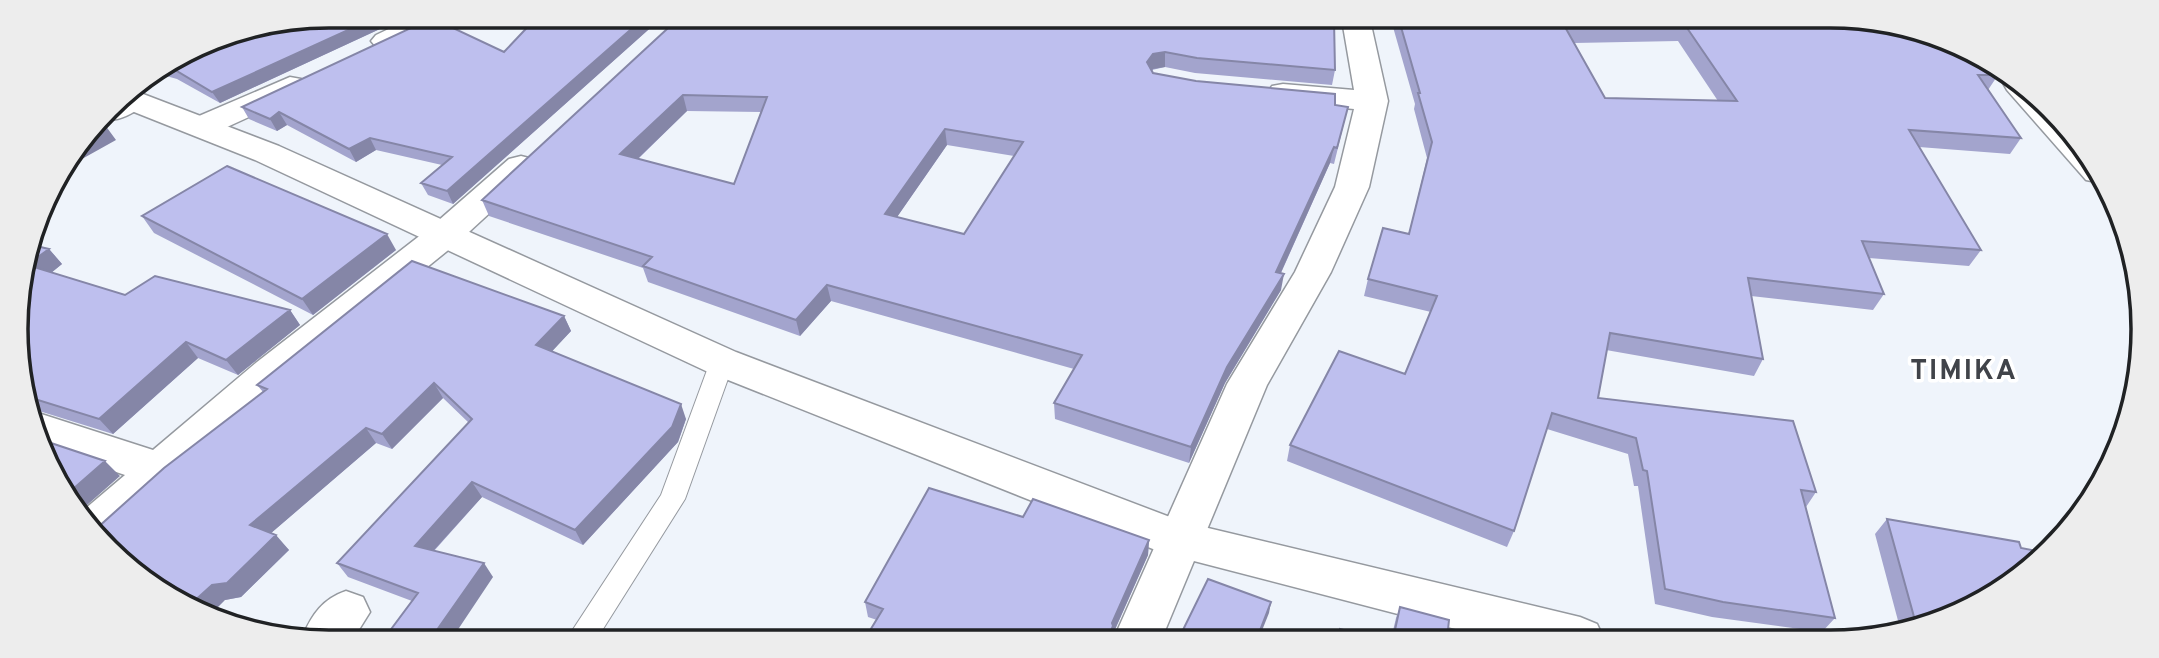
<svg xmlns="http://www.w3.org/2000/svg" width="2159" height="658" font-family="Overpass,sans-serif">
  <style>
    .lines { fill: none; stroke-linecap: round; stroke-linejoin: round }
    .lane-casing { stroke: #95999f; stroke-width: 2 }
    .street-casing { stroke: #95999f; stroke-width: 3 }
    .secondary-casing { stroke: #95999f; stroke-width: 3 }
    .highway-casing { stroke: #95999f; stroke-width: 3 }
    .lane { fill: #fff; fill-rule: evenodd }
    .street { fill: #fff; fill-rule: evenodd }
    .secondary { fill: #fff; fill-rule: evenodd }
    .highway { fill: #fff; fill-rule: evenodd }
    .wall { fill: #a3a4cd; fill-rule: evenodd }
    .shaded-wall { fill: #8586a7 }
    .building { fill: #bebfee; stroke: #8586a7; stroke-width: 2; fill-rule: evenodd }
    .labels { text-anchor: middle; stroke-width: 7; stroke-linejoin: round; paint-order: stroke }
    .district-label { font-size: 28px; font-weight: bold; letter-spacing: 2px; fill: #404349; stroke: #fff }
    .rim { fill: none; stroke: #202224; stroke-width: 3.5 }
  </style>
  <rect width="100%" height="100%" fill="#eff4fb"/>
  <g class="lines">
    <g class="lane-casing">
      <path id="lane" d="M722 353 730 356 734 362 685 499 598 637H568L661 495 710 362 714 356Z"/>
    </g>
    <g class="street-casing">
      <path id="street" d="M416 16H453L449 22C428 32 400 53 376 47L371 41 376 35Z
        M1342 20H1370L1388 101 1369 187 1331 272 1267 385 1162 638H1114L1227 384 1295 272 1335 187 1354 109 1283 102 1272 100 1267 93 1272 86 1283 84 1354 90Z
        M290 77 301 79 305 86 301 93 214 133 203 136 192 133 187 126 192 119Z
        M131 91 142 93 147 100C139 112 117 123 103 119L122 94Z
        M521 156 533 159 538 166 533 173 457 243 285 382 110 541 107 542 79 514 125 475 43 447 28 414 35 412 153 450 257 362 431 227 509 159Z
        M346 591 363 597 370 612 355 636H303C312 614 323 599 346 591Z"/>
    </g>
    <g class="secondary-casing">
      <path id="secondary" d="M130 89 279 146 736 352 1183 522 1580 617 1597 624 1604 639H1494L1163 553 708 372 255 160 114 104Z"/>
    </g>
    <g class="highway-casing">
      <path id="highway" d="M2011 75 2091 155 2102 183 2086 180 2007 90 2003 83Z"/>
    </g>
    <use href="#lane" class="lane"/>
    <use href="#street" class="street"/>
    <use href="#secondary" class="secondary"/>
    <use href="#highway" class="highway"/>
  </g>
  <path class="wall" d="M408 16 220 103 177 79 159 74 157 72 209 39Z
    M680 17 1340 20V21H1334L1335 70 1332 85 1195 73 1165 67 1152 70 1153 73 1196 81 1348 107 1334 164 1330 163 1281 273V290L1225 383 1189 463 1055 419 1054 403 1074 369 831 301 800 336 648 282 643 268 489 216 482 200ZM687 111 761 112 734 184 638 159ZM947 145 1014 156 964 234 897 217Z
    M1391 20 1892 22 1998 75 1988 90 2021 138 2010 154 1919 147 1981 250 1969 266 1869 258 1884 294 1873 310 1751 296 1763 359 1754 376 1606 350 1598 398 1816 492 1806 507 1835 618 1822 632 1712 617 1655 604 1638 486H1634L1628 454 1547 429 1514 531 1507 547 1287 461 1290 445 1405 374 1431 312 1364 296 1368 279 1409 234 1427 158 1414 109 1415 104ZM1678 41 1718 101 1605 98 1574 43Z
    M657 22 453 204 428 195 421 183 442 165 376 150 356 162 287 125 277 131 249 119 242 107 504 52Z
    M142 216 396 250 313 315 154 233Z
    M49 249 62 264 51 273 125 295 290 310 300 325 238 375 198 358 113 434 36 410H26L18 289Z
    M564 316 571 331 552 351 686 419 678 442 583 545 482 497 434 551 493 577 412 601 348 577 337 563 469 423 443 398 392 449 376 443 271 533 289 550 241 597 225 600 97 528 263 392 257 385Z
    M1023 517 1149 540 1148 555 1113 634 877 620 868 617 865 602Z
    M1887 519 2021 548 1950 618 1901 632 1875 534Z
    M1400 607 1447 639H1391L1396 618Z"/>
  <path class="shaded-wall" d="M379 16H408L220 103 212 92Z
    M645 17H655L657 22 453 204 447 191Z
    M1165 52V67L1153 69 1147 78V62L1153 54Z
    M683 95 687 111 626 170 620 154Z
    M279 112 287 125 277 131 270 119Z
    M105 125 116 140 64 169 94 131Z
    M945 129 947 145 888 230 885 214Z
    M370 138 376 150 356 162 349 149Z
    M1334 147 1330 163 1274 288 1276 272Z
    M387 234 396 250 313 315 302 299Z
    M49 249 62 264 41 281 27 265Z
    M1284 274 1281 290 1225 383 1189 463 1191 447 1227 367Z
    M827 285 831 301 800 336 796 320Z
    M290 310 300 325 238 375 226 360Z
    M564 316 571 331 544 360 536 345Z
    M186 342 198 358 113 434 99 419Z
    M434 383 443 398 392 449 382 434Z
    M26 399 36 410 27 412Z
    M681 404 686 419 678 442 583 545 575 530Z
    M366 428 376 443 263 540 250 525Z
    M105 461 120 476 78 513 69 503 65 496Z
    M472 482 482 497 425 560 415 546Z
    M276 535 289 550 241 597 225 600 212 613 191 604 212 585Z
    M1149 540 1148 555 1113 634V638H1108L1112 623Z
    M484 563 493 577 453 637H432Z
    M1271 602 1269 613 1259 638H1257Z"/>
  <path class="building" d="M329 16H379L212 92 170 67 166 66 209 39Z
    M537 17H645L447 191 421 183 452 157 370 138 349 149 279 112 270 119 242 107 432 18 504 52Z
    M680 17 1334 20 1335 70 1197 58 1165 52 1153 54 1147 62 1153 73 1196 81 1335 94V105L1348 107 1337 148 1334 147 1276 272 1284 274 1227 367 1191 447 1054 403 1082 355 827 285 796 320 643 266 652 257 482 200ZM683 95 767 97 734 184 620 154ZM945 129 1023 142 964 234 885 214Z
    M1399 20 1892 22 1986 61 1998 75H1978L2021 138 1909 130 1981 250 1862 241 1884 294 1748 278 1763 359 1610 333 1598 398 1793 421 1816 492 1801 490 1835 618 1723 602 1665 589 1647 471 1643 470 1636 438 1552 413 1514 531 1290 445 1339 351 1405 374 1437 296 1368 279 1383 228 1409 234 1432 142 1418 93H1420ZM1685 25 1737 101 1605 98 1565 27Z
    M100 122 105 125 94 131Z
    M227 166 387 234 302 299 142 216Z
    M32 245 49 249 27 265 125 295 155 276 290 310 226 360 186 342 99 419 25 396 18 289Z
    M412 261 564 316 536 345 681 404 672 427 575 530 472 482 415 546 484 563 432 637 386 636 418 593 337 563 472 419 434 383 382 434 366 428 250 525 276 535 227 583 212 585 191 604 155 589 94 529 97 528 164 468 267 389 257 385Z
    M39 439 105 461 65 496Z
    M929 488 1023 517 1033 499 1149 540 1112 623 1113 626 1108 638 866 637 883 609 865 602Z
    M1887 519 2019 542 2021 548 2046 553 2037 564 1950 618 1924 625 1916 624Z
    M1208 579 1271 602 1257 638H1179Z
    M1400 607 1449 620 1447 639H1393Z
    M1340 629 1377 639 1337 638Z"/>
  <g class="labels">
    <g class="district-label">
      <text x="1964" y="379">TIMIKA</text>
    </g>
  </g>
  <path d="M0 0H2159V658H0ZM329 28H1830A301 301 0 0 1 2131 329V329A301 301 0 0 1 1830 630H329A301 301 0 0 1 28 329V329A301 301 0 0 1 329 28Z" fill="#ededed" fill-rule="evenodd"/>
  <path class="rim" d="M329 28H1830A301 301 0 0 1 2131 329V329A301 301 0 0 1 1830 630H329A301 301 0 0 1 28 329V329A301 301 0 0 1 329 28Z"/>
</svg>
